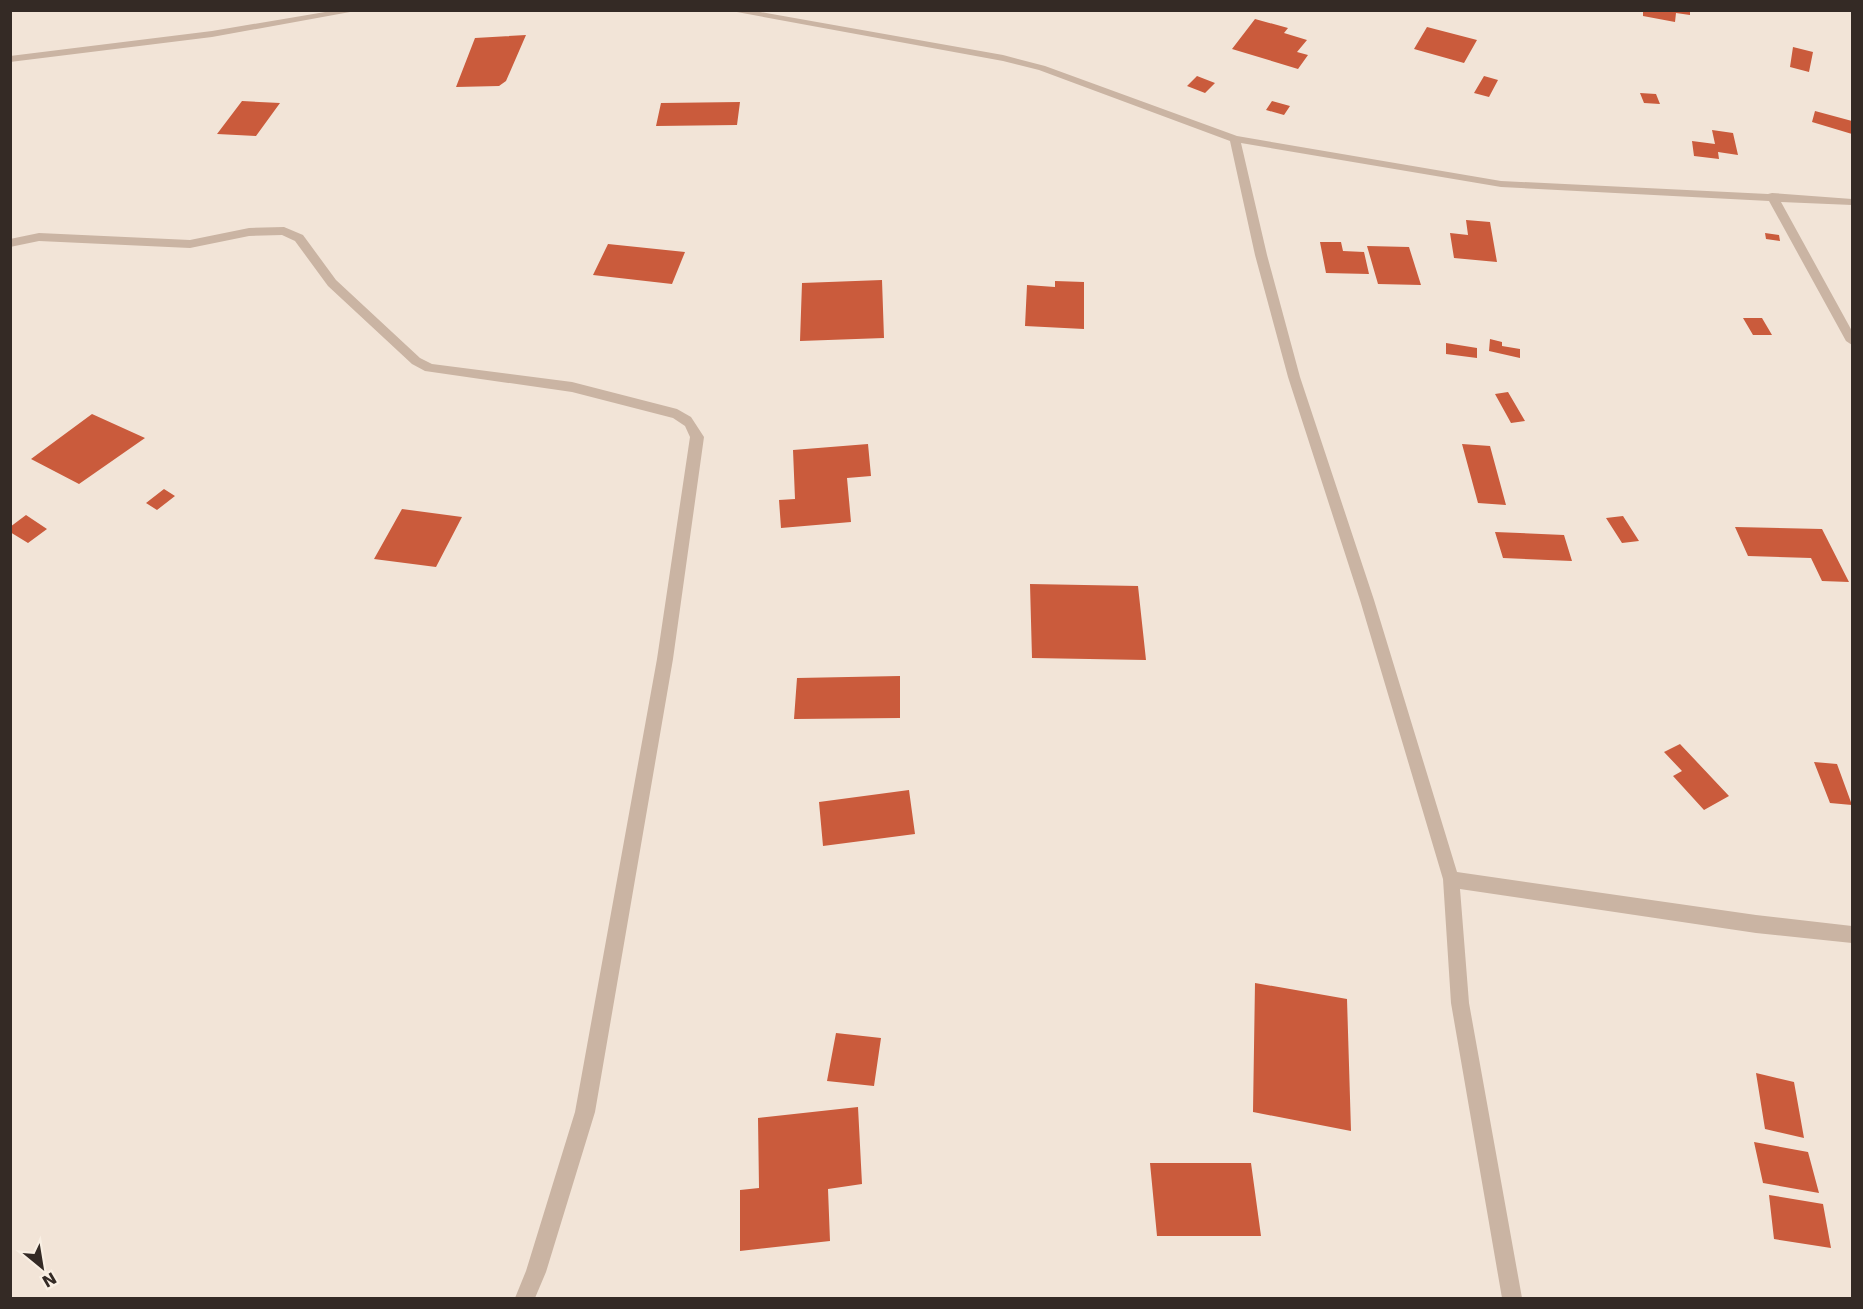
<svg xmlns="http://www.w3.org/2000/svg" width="1863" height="1309" font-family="'DejaVu Sans',sans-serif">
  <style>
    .building { fill: #ca5b3c }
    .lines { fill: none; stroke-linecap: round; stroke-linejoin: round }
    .street { fill: #cab4a3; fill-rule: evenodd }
  </style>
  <rect width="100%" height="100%" fill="#f2e4d7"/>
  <path class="building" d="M1643 10H1690V15L1676 13 1675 22 1643 16Z
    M1255 19 1288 28 1284 33 1307 40 1297 52 1308 55 1298 69 1232 49Z
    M1427 27 1477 40 1464 63 1414 49Z
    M526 35 506 81 499 86 456 87 475 38Z
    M1793 47 1813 52 1809 72 1790 67Z
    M1197 76 1215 83 1205 93 1187 86Z
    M1484 76 1498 80 1489 97 1474 93Z
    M1640 93 1656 94 1660 104 1644 103Z
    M242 101 280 103 256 136 217 134Z
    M1272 101 1290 106 1284 115 1266 110Z
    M740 102 737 125 656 126 661 103Z
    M1815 111 1852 121V134L1812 122Z
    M1712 130 1733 133 1738 155 1718 152 1719 159 1694 156 1692 141 1715 144Z
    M1466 220 1490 222 1497 262 1454 258 1450 233 1468 235Z
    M1765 233 1779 235 1780 241 1766 239Z
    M1320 242H1341L1343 251 1364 252 1369 274 1326 273Z
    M608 244 685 252 672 284 593 275Z
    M1367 246 1409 247 1421 285 1378 284Z
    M882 280 884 338 800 341 802 283Z
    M1055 281 1084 282V329L1025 326 1027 285 1055 287Z
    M1743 318H1762L1772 335H1753Z
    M1490 339 1502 342V346L1520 349V358L1489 351Z
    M1446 343 1477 348V358L1446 354Z
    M1508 392 1525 421 1511 423 1495 394Z
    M92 414 145 438 79 484 31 459Z
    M868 444 871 476 847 478 851 522 781 528 779 500 795 499 793 450Z
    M1462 444 1490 446 1506 505 1478 503Z
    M164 489 175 496 157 510 146 503Z
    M402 509 462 517 436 567 374 559Z
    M26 515 47 529 28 543 10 532V527Z
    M1623 516 1639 541 1622 543 1606 518Z
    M1735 527 1822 529 1849 582 1822 581 1811 558 1748 556Z
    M1495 532 1564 535 1572 561 1503 558Z
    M1030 584 1138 586 1146 660 1032 658Z
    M900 676V718L794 719 797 678Z
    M1680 744 1729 796 1704 810 1673 776 1682 771 1664 752Z
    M1814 762 1837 764 1852 805 1830 803Z
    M909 790 915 834 823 846 819 802Z
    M1255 983 1347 999 1351 1131 1253 1112Z
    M836 1033 881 1038 874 1086 827 1081Z
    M1756 1073 1794 1082 1804 1138 1765 1129Z
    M858 1107 862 1184 828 1189 830 1241 740 1251V1190L759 1188 758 1118Z
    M1754 1142 1808 1152 1819 1193 1763 1183Z
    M1150 1163H1251L1261 1236H1157Z
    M1769 1195 1823 1204 1831 1248 1774 1239Z"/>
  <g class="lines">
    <path class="street" d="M337 10H361L212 37 10 62V56L212 31Z
      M726 10H749L1003 55 1045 66 1237 136 1501 181 1768 194 1772 193 1852 199V205L1781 202 1852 331V345L1846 341 1769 201 1501 187 1241 143 1267 255 1300 377 1374 600 1457 872 1756 915 1852 926V943L1756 933 1460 889 1469 1003 1522 1298H1502L1451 1003 1443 879 1360 600 1288 377 1255 255 1230 141 1039 70 1003 61Z
      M284 227 303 235 336 280 420 358 432 364 572 382 677 409 691 417 704 437 673 659 595 1112 546 1272 535 1298H515L526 1271 575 1112 657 659 690 437 685 426 673 418 572 392 425 371 412 364 328 286 295 241 282 235 249 236 190 248 39 241 10 247V239L39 233 190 240 249 228Z"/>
  </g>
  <rect width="1863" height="1309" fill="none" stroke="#342a25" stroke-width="24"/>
  <g transform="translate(42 1267) rotate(150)" stroke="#f9efe3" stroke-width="4.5" paint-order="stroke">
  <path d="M0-4.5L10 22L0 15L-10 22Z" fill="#342a25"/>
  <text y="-9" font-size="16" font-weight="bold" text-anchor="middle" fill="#342a25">N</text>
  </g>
</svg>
